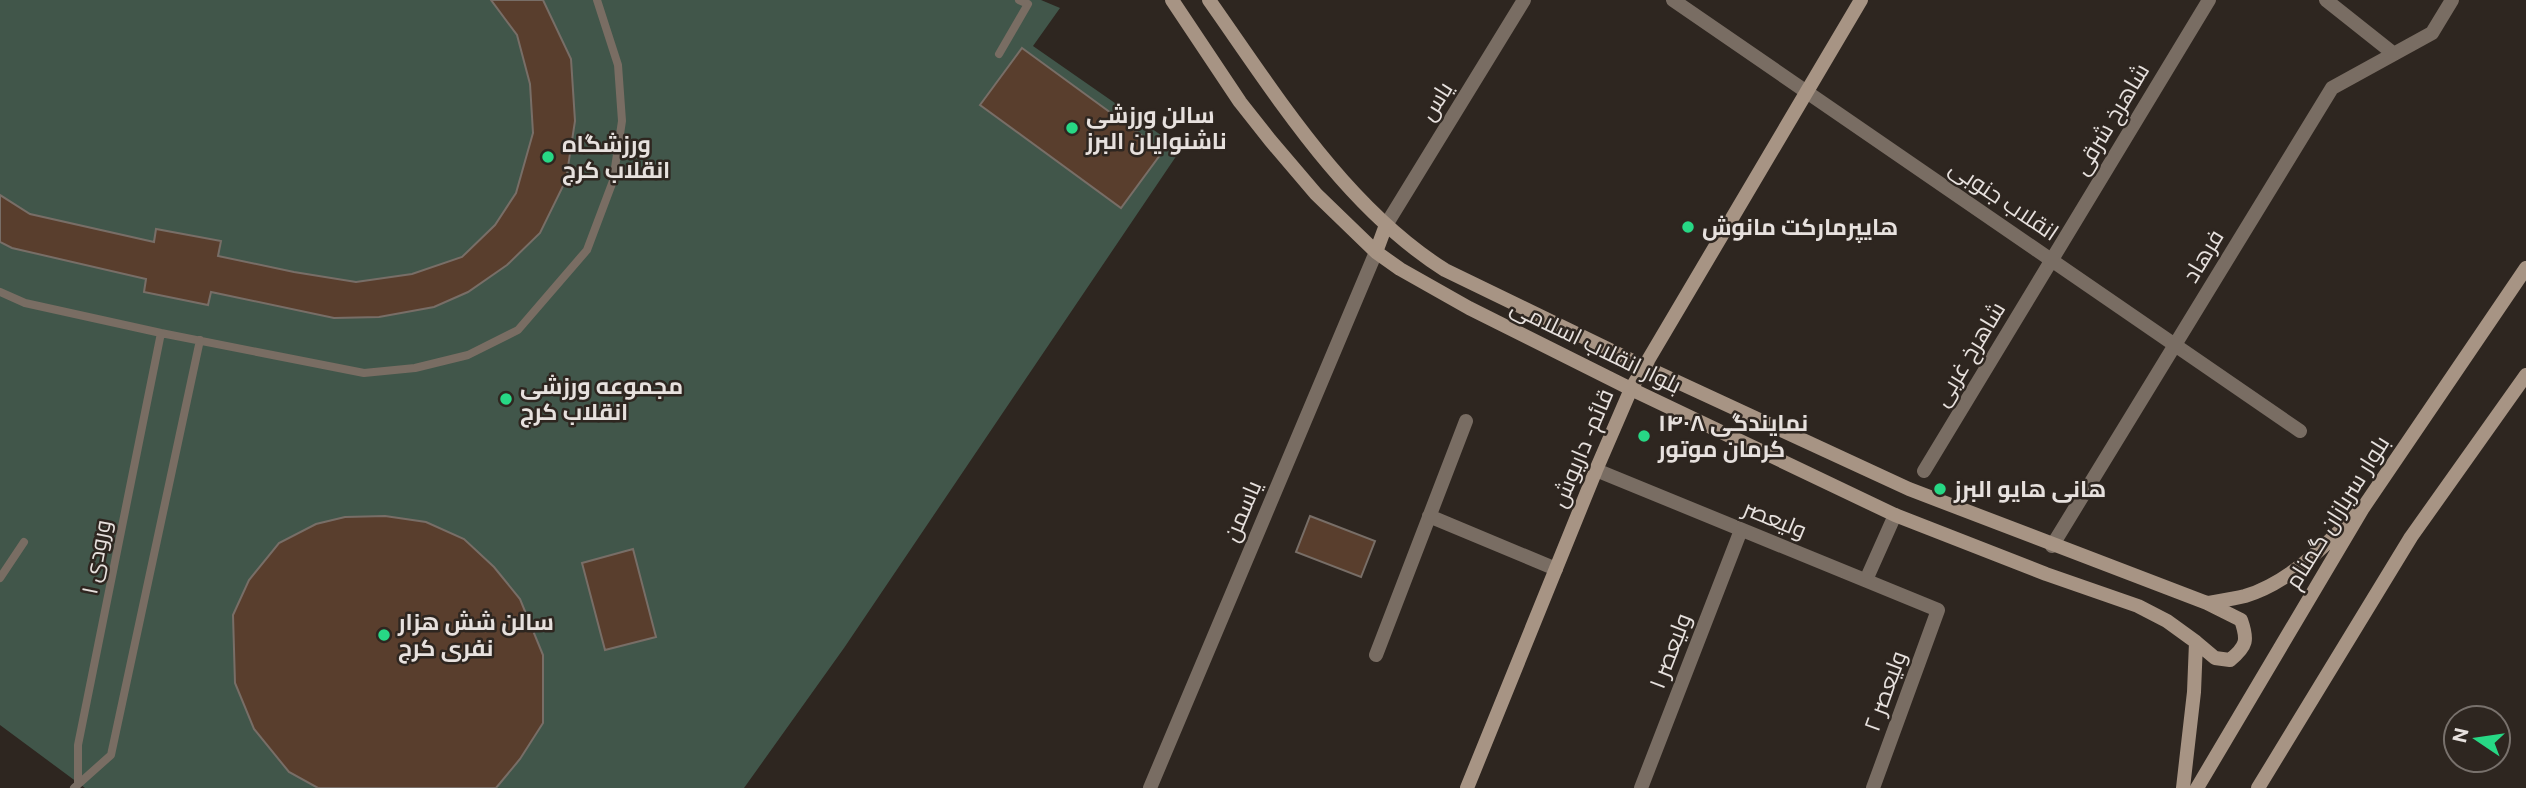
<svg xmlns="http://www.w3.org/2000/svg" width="2526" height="788" font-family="'Public Sans',Cairo,sans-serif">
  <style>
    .green { fill: #41564a }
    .building { fill: #593e2d; stroke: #786e67; stroke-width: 2 }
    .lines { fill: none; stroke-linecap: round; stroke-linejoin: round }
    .lane { stroke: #796d63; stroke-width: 8 }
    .street { stroke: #796d63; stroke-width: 14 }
    .secondary { stroke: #a79484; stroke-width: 14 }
    .poi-dot { fill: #27d885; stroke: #2e2620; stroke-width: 2.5 }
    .labels { text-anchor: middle; stroke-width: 5; stroke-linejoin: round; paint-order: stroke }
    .street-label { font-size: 23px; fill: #e7e1de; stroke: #2e2620 }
    .poi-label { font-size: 23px; font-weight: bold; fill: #e7e1de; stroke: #2e2620; text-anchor: start }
  </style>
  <rect width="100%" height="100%" fill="#2e2620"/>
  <path class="green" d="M0 0H1041L1060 8 1033 46 1181 149 844 648 744 788H85L0 725Z"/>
  <path class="building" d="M491 0H543L571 59 575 121 566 180 540 233 507 265 468 292 434 307 379 317 334 318 211 292 208 305 144 292 146 279 12 248 0 242V195L30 214 154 242 156 229 221 241 218 256 294 272 356 282 412 274 462 257 495 225 516 193 533 133 530 84 517 35Z
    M1022 48 1163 151 1121 208 980 105Z
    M385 516 426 522 464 539 494 567 520 599 543 655V723L520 759 496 788H318L289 772 254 729 235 683 233 615 249 580 279 543 316 524 345 517Z
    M1310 516 1375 541 1361 577 1296 552Z
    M633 549 656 637 605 650 582 563Z"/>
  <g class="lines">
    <path class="lane" d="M999 54 1028 4 1019 0
      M0 292 25 303 161 333 364 373 415 368 468 355 518 330 587 250 613 181 622 121 618 65 597 0
      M0 578 24 542
      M78 783V745L161 333
      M74 788 111 755 200 340"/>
    <path class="street" d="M1673 0 2300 431
      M2326 0 2394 54
      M1386 225 1524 0
      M1596 470 1938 610 1873 788
      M1924 471 2209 0
      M1429 516 1556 569
      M2052 546 2332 88 2432 33 2452 0
      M1866 580 1895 515
      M1376 655 1466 421
      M1150 788 1376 252
      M1641 788 1741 530"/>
    <path class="secondary" d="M1172 0 1240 102 1270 140 1316 194 1376 252 1400 269 1469 308 1631 389 1895 515 2046 574 2138 606 2167 621 2196 642 2194 692 2183 788
      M1209 0C1276 95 1345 207 1445 270L1643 366 1909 489 2207 603C2219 601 2233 599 2245 596 2292 582 2329 541 2363 508
      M1376 252 1386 225
      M2196 642 2215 658 2230 660C2247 646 2248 640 2241 620L2207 603
      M1467 788 1596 470 1631 389 1861 0
      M2197 788 2363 508 2526 268
      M2258 788 2411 537 2526 375"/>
  </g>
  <g class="poi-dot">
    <circle cx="1072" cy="128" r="7"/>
    <circle cx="548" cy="157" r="7"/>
    <circle cx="1688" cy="227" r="7"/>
    <circle cx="506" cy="399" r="7"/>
    <circle cx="1644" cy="436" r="7"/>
    <circle cx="1940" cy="489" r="7"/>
    <circle cx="384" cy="635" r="7"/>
  </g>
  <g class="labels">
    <g class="street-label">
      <text transform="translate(1436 101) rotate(-58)" y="8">یاس</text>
      <text transform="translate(2111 119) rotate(-59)" y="8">شاهرخ شرقی</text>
      <text transform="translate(2004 200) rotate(34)" y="8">انقلاب جنوبی</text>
      <text transform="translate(2203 256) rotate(-59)" y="8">فرهاد</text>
      <text transform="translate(1596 346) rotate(26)" y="8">بلوار انقلاب اسلامی</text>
      <text transform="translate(1969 354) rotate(-59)" y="8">شاهرخ غربی</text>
      <text transform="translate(1582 448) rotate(-67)" y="8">قائم - داریوش</text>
      <text transform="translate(1242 511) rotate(-67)" y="8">یاسمن</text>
      <text transform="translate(2337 512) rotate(-58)" y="8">بلوار سربازان گمنام</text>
      <text transform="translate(1775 519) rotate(22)" y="8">ولیعصر</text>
      <text transform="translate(96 557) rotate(-79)" y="8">ورودی ۱</text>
      <text transform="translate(1670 651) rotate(-69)" y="8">ولیعصر ۱</text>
      <text transform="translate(1885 691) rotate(-70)" y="8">ولیعصر ۲</text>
    </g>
    <g class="poi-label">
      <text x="1086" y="123">سالن ورزشی<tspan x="1086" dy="26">ناشنوایان البرز</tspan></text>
      <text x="562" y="152">ورزشگاه<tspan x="562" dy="26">انقلاب کرج</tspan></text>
      <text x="1702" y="235">هایپرمارکت مانوش</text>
      <text x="520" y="394">مجموعه ورزشی<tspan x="520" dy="26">انقلاب کرج</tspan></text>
      <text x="1658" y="431">نمایندگی ۱۴۰۸<tspan x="1658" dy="26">کرمان موتور</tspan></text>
      <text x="1954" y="497">هانی هایو البرز</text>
      <text x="398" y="630">سالن شش هزار<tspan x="398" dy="26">نفری کرج</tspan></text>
    </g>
  </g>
  <g transform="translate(2477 739) rotate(283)"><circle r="33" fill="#2e2620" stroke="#78716c" stroke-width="2"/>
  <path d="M0-5L12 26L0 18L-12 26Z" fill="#27d885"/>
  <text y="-10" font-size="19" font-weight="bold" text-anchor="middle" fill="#e7e1de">N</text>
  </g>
</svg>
